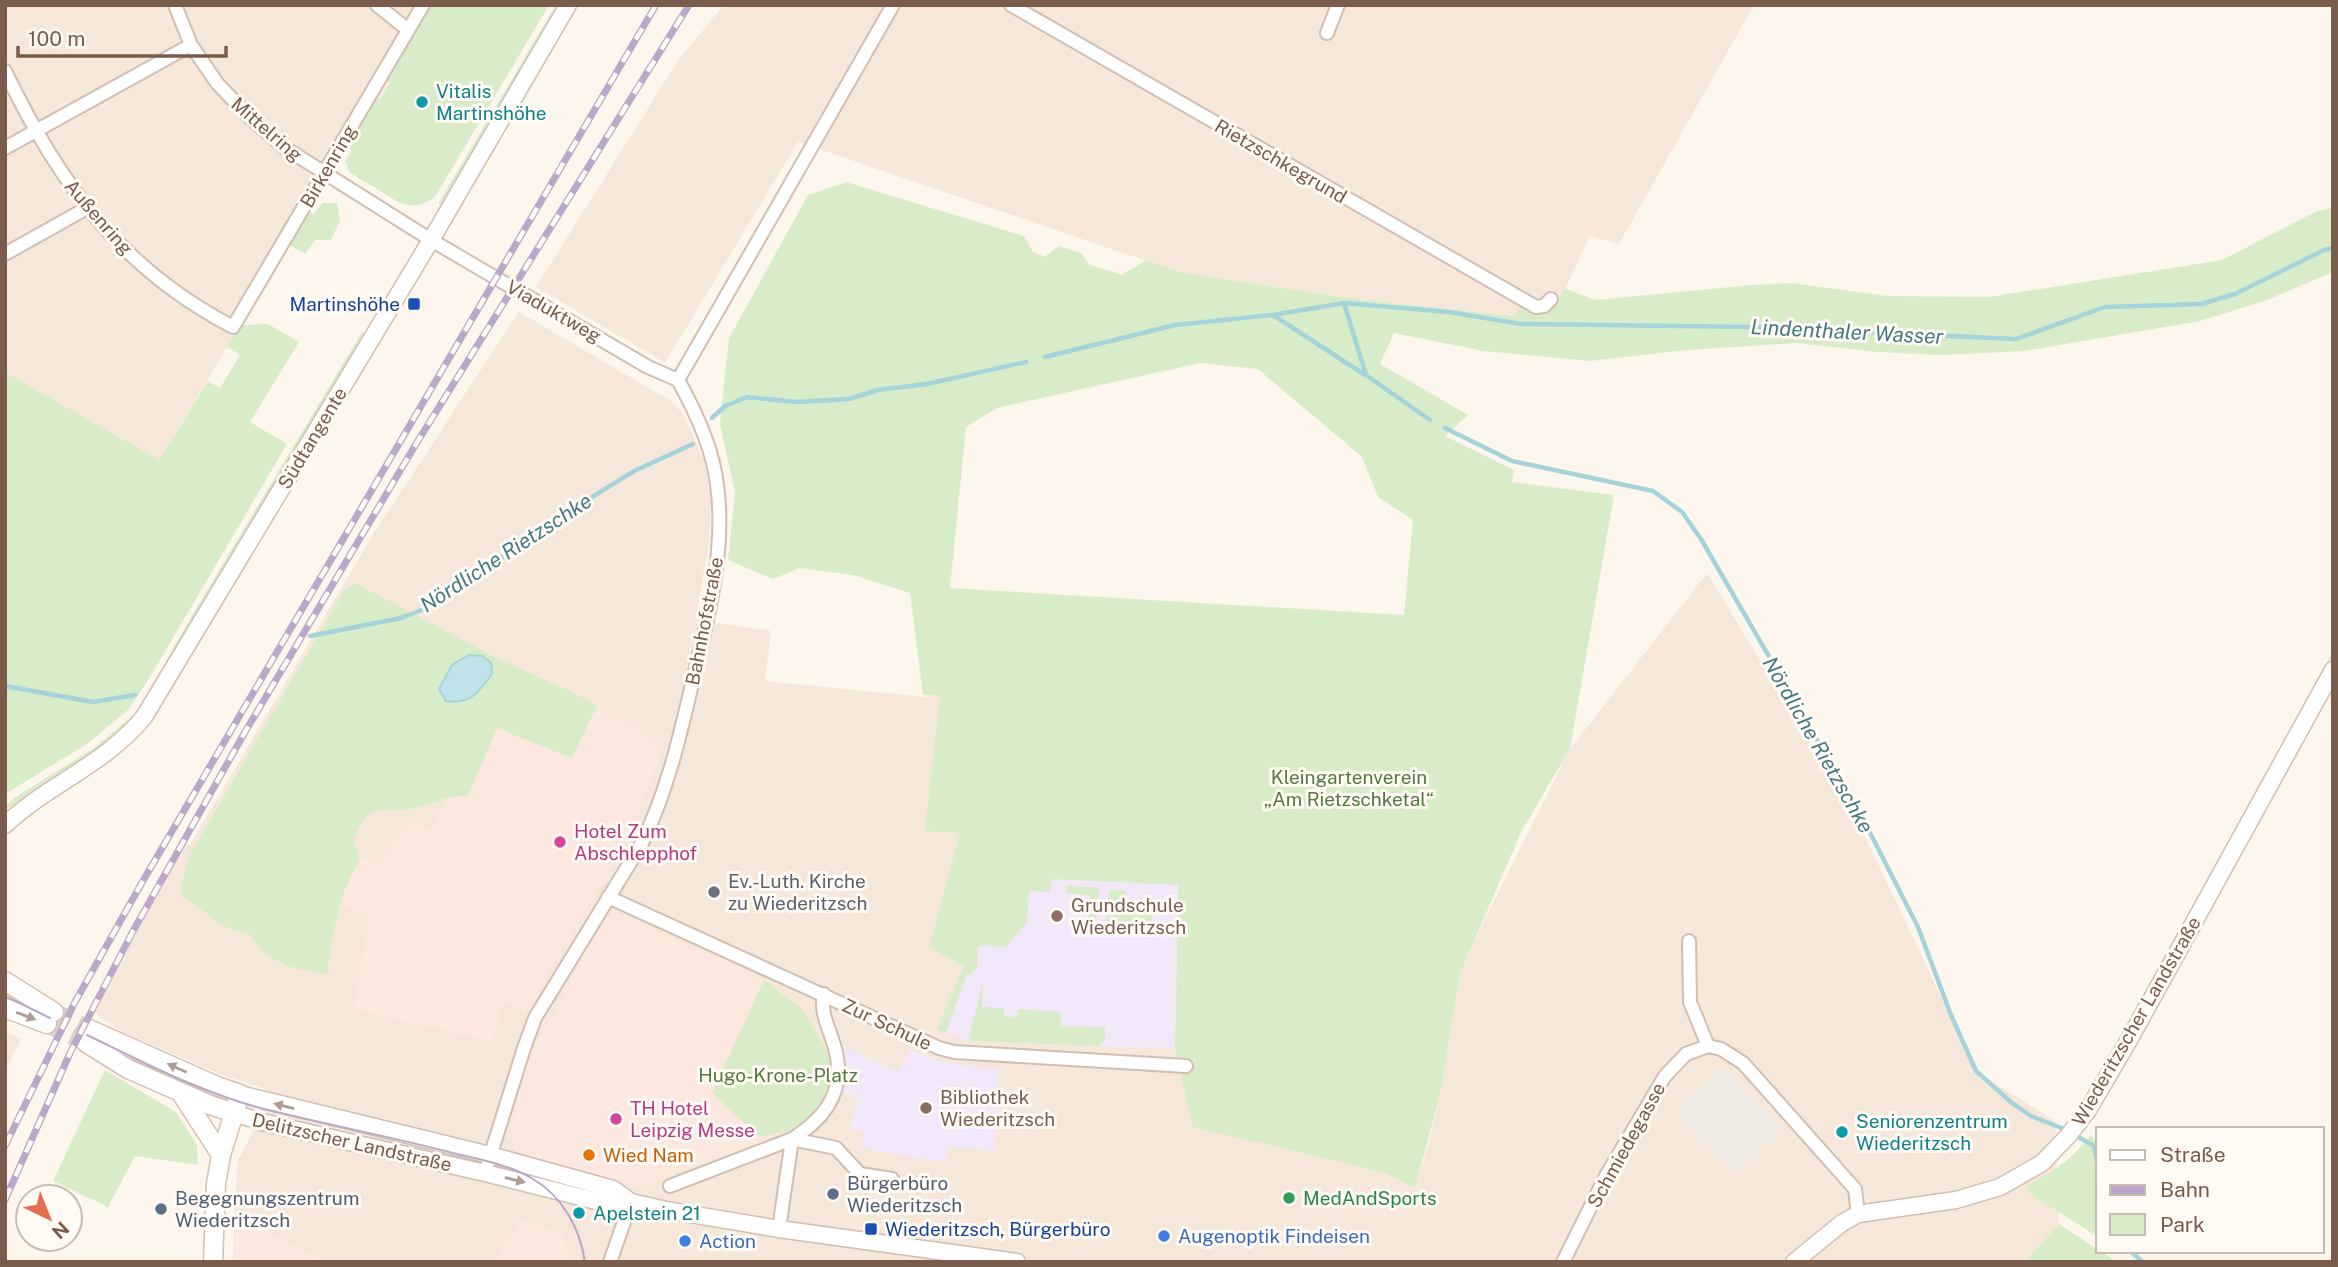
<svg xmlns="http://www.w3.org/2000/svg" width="2338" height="1267" font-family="'Public Sans',sans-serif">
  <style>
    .residential { fill: #f5e8da }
    .commercial { fill: #fde8e0 }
    .industrial { fill: #efe9e4 }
    .education { fill: #f3e8fa }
    .green { fill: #d8ecc9; fill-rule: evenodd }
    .water { fill: #bfe3e8; stroke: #a5d3da; stroke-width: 2 }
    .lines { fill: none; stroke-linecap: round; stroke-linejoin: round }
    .stream { stroke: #a5d3da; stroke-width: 4.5 }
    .secondary-tunnel { stroke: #dcd0c4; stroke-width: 18; stroke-dasharray: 18 9; stroke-linecap: butt }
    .minor-casing { stroke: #d1beb0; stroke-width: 16 }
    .tertiary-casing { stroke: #d1beb0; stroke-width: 19 }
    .secondary-casing { stroke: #d6c0b0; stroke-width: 21 }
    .minor { stroke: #fff; stroke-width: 12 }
    .tertiary { stroke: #fff; stroke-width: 16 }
    .secondary { stroke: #fff; stroke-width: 18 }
    .tram { stroke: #b9a8c9; stroke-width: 2 }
    .rail-casing { stroke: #b9a8c9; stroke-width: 7 }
    .rail { stroke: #fffaf3; stroke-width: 4.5; stroke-dasharray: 13; stroke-linecap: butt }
    .oneway { fill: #af9d94 }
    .culture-dot { fill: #0f9aa8; stroke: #fffaf3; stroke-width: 2.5 }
    .transit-dot { fill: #1a4fb4; stroke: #fffaf3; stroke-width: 2.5 }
    .hotel-dot { fill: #d1479c; stroke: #fffaf3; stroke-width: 2.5 }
    .worship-dot { fill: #6b7280; stroke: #fffaf3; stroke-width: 2.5 }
    .education-dot { fill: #8d6e63; stroke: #fffaf3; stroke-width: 2.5 }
    .food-dot { fill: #e8710a; stroke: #fffaf3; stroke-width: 2.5 }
    .service-dot { fill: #5c6f8a; stroke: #fffaf3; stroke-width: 2.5 }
    .leisure-dot { fill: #2e9e5b; stroke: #fffaf3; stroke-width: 2.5 }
    .shop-dot { fill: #3f7fe0; stroke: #fffaf3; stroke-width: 2.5 }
    .labels { text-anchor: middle; stroke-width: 6; stroke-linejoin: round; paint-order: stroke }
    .culture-label { font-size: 19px; fill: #0d838f; stroke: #fffaf3; text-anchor: start }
    .street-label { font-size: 19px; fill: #7a5c4d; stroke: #fffaf3 }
    .transit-label { font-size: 19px; fill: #164399; stroke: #fffaf3; text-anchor: end }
    .park-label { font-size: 19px; fill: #537a41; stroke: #fffaf3 }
    .hotel-label { font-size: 19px; fill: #b23c85; stroke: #fffaf3; text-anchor: start }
    .worship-label { font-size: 19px; fill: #5b616d; stroke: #fffaf3; text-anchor: start }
    .education-label { font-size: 19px; fill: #785e54; stroke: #fffaf3; text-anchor: start }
    .food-label { font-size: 19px; fill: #c56008; stroke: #fffaf3; text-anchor: start }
    .service-label { font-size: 19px; fill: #4e5e75; stroke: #fffaf3; text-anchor: start }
    .leisure-label { font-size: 19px; fill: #27864d; stroke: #fffaf3; text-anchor: start }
    .shop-label { font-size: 19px; fill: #366cbe; stroke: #fffaf3; text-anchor: start }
    .water-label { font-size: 21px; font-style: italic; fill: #437c86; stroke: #fffaf3 }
  </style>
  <rect width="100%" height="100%" fill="#fdf6ec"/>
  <path class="residential" d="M5 5H431L387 79 390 81 379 99 376 97 159 461 10 375 5 369Z
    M724 5H1754L1619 244 1590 236 1559 302 1549 311 1536 313 1521 306 1515 316 1347 298 1179 272 798 142 665 363 536 287 679 59Z
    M519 312 671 401 684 415 704 461 711 501 709 544 696 619 771 631 765 681 925 697 940 695 1183 843 1178 859 1175 1049 1383 1172 1415 1188 1431 1135 1441 1091 1460 974 1485 919 1570 749 1707 573 1859 824 1977 1072 2055 1121 2059 1224 2024 1262H571L569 1253 521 1219 496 1262H324L271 1234 233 1224 238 1160 250 1138 265 1089 222 1075 120 1031 98 1016 96 1012 123 957 185 844 190 845 375 531Z
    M5 1031 21 1039 5 1071Z"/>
  <path class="commercial" d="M597 706 645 735 660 751 649 787 623 848 525 1011 504 1004 492 1042 353 1010 370 913 338 907 347 881 362 856 375 864 416 822 430 829 449 796 497 728 572 758Z
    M618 914 764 980 713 1093 759 1137 756 1142 641 1187 515 1152 512 1143 511 1127 522 1082 531 1056 548 1022 561 1003 589 942 606 917Z
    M521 1219 563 1235 571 1262H496Z
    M233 1224 271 1234 324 1262H233Z"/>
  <path class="industrial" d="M1723 1067 1782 1131 1735 1175 1675 1111Z"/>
  <path class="education" d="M960 832 1178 859 1174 1049 968 1041 937 1029 964 965 929 947Z
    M840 1045 898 1072 911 1049 940 1062 999 1069 994 1151 948 1146 945 1163 861 1148 865 1132 849 1128 858 1098 841 1092 848 1076Z"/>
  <path class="green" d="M431 5H549L435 197C422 206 413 208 398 202L349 172 345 161 352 150 347 147 376 97 380 99 390 82 387 80Z
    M553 10 552 19 440 206 439 202Z
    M846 182 1024 236 1033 252 1044 257 1059 246 1081 253 1090 265 1122 275 1146 260 1179 272 1347 298 1514 316 1521 306C1545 317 1555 313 1564 288L1595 300 1752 285 1791 283 1887 296 1989 297 2222 260 2317 211 2333 208V272L2267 300 2200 321 2025 351 1941 355 1878 352 1796 343 1687 350 1590 361 1484 351 1394 333 1380 364 1468 415 1445 436 1514 470 1512 482 1614 495 1570 749 1521 832 1460 974 1441 1091 1415 1188 1383 1172 1193 1127 1175 1049 1178 885 1051 879 1050 892 1029 891 1027 922 1006 947 978 946 977 969 966 977 947 1030 945 1033 937 1029 964 966 929 947 960 833 925 831 940 696 923 695 910 593 853 575 800 568 773 579 728 560 735 493 720 423 729 338 808 195ZM1200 363 1258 369 1362 457 1378 497 1413 520 1404 615 950 588 966 427 997 408Z
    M323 203H337L340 220 331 240H315L305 254 288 244 308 211 313 214Z
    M268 324 299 342 250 422 287 444 150 677 128 710 110 725 87 744 5 794V369L10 375 159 460 208 381 220 388 240 355 227 347 240 325Z
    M362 332 365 333 158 681 166 661 191 617Z
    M355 583 495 657 580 696 597 706 572 758 497 728 468 796C446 796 440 801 420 807 387 816 369 795 353 842L360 859C337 897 334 931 327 974 294 969 267 965 249 933 223 929 215 920 194 904 190 900 184 900 182 894 180 888 186 868 187 860L345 589Z
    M2333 651V661L2103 1076 2080 1115 2076 1112 2175 939Z
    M137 712C100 756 50 777 5 811V806L14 798 94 748Z
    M1067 885 1099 888 1096 928 1087 927 1090 896 1066 893Z
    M1109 890 1126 891 1129 905 1152 906 1153 925 1108 924 1106 923Z
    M764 980 803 1010 825 1047 830 1063 832 1077 819 1108 807 1121 795 1129 759 1137 712 1093Z
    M983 982 982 1007 1004 1008V1016L1017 1017 1018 1009 1061 1012V1026L1105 1027V1040L1099 1046 968 1041Z
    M105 1070 176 1112 197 1145 198 1165 135 1156 108 1207 53 1181Z
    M2091 1135 2098 1144V1237L2029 1193 2028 1185C2055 1171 2072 1159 2091 1135Z
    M2059 1224 2117 1262H2024Z"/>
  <path class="water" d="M469 655 482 656 491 663 492 674C479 692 470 705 446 701L439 689 452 665Z"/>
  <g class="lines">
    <path class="stream" d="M1344 303 1366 375 1430 420
      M1273 315 1365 375
      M1045 357 1175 325 1273 315 1344 303 1449 312 1521 324 1753 327 2016 339 2105 307 2201 304 2235 294 2324 250 2333 248
      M712 418 725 406 747 397 796 402 849 399 878 390 927 384 1026 362
      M1445 428 1512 461 1653 491 1682 512 1701 539 1863 819 1918 927 1951 1015 1976 1071 2012 1103 2031 1116 2064 1129 2094 1146 2098 1166
      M310 636 401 618 432 606 568 512 634 471 693 444
      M5 686 93 702 135 695
      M2130 1251 2143 1262"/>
    <path class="secondary-tunnel" d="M54 1012 89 1029
      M47 1024 85 1042"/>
    <g class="minor-casing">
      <path id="minor" d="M175 5 191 45 217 83 249 117 285 148 431 240 648 367 678 380
        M377 5 408 30
        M1011 5 1536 307 1544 306 1551 299
        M1327 33 1338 5
        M5 71C59 183 120 268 233 327L423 5
        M5 148 191 45
        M5 254 87 208
        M678 380 893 5
        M608 897 939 1048 954 1052 1186 1066
        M1689 941 1690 1002 1708 1046
        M824 994C820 1012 828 1026 833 1042 848 1086 829 1116 792 1139L836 1148 860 1174 892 1179
        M485 1173 524 1048 535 1018 642 843C667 792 680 736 693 680 708 618 726 549 717 485 713 448 696 412 678 380
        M670 1186 792 1139 779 1229
        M610 1262 631 1202
        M1563 1262 1606 1176 1665 1076 1686 1054 1708 1046 1721 1049 1743 1063 1855 1189 1858 1214"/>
    </g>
    <g class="tertiary-casing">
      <path id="tertiary" d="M5 825C50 783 103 766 144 717L431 240 568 5
        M240 1094 490 1155 613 1189 631 1202
        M234 1113 262 1122 485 1173 604 1203 631 1202 666 1210 779 1229 1017 1262
        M1794 1262 1842 1223 1858 1214 1956 1200 2000 1187 2042 1163 2068 1136 2088 1110 2128 1042 2333 670"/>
    </g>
    <g class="secondary-casing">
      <path id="secondary" d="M5 981 54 1012
        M5 1008 47 1024
        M89 1029 217 1086 240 1094 221 1155 216 1184 213 1262
        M85 1042 128 1069 210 1105 234 1113
        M181 1093 221 1155"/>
    </g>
    <use href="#minor" class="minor"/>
    <use href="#tertiary" class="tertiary"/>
    <use href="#secondary" class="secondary"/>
    <path class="tram" d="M5 996 50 1018
      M87 1035C145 1063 202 1093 264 1109 328 1125 393 1137 457 1154 482 1160 510 1165 533 1179 562 1196 580 1228 585 1262"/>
    <g class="rail-casing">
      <path id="rail" d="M5 1146 75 1002 144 879 656 5
        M5 1200 70 1053 132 933 245 732 416 444 689 5"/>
    </g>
    <use href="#rail" class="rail"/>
  </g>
  <defs><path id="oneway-solid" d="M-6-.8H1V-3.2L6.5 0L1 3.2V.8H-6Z" transform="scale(1.75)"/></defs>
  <g class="oneway">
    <use href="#oneway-solid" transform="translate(26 1016) rotate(21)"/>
    <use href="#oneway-solid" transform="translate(177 1068) rotate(-156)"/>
    <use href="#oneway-solid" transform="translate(284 1106) rotate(-166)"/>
    <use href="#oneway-solid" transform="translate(515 1180) rotate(14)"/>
  </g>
  <g class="culture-dot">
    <circle cx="422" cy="102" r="7"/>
    <circle cx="1842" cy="1132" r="7"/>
    <circle cx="579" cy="1213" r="7"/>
  </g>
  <g class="transit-dot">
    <rect x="407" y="297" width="14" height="14" rx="3.5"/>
    <rect x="864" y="1222" width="14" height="14" rx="3.5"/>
  </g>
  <g class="hotel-dot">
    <circle cx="560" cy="842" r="7"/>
    <circle cx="616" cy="1119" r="7"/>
  </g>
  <circle class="worship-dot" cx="714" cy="892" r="7"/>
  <g class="education-dot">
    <circle cx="1057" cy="916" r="7"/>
    <circle cx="926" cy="1108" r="7"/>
  </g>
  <circle class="food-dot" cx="589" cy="1155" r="7"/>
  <g class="service-dot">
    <circle cx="833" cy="1194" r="7"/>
    <circle cx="161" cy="1209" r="7"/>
  </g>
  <circle class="leisure-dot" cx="1289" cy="1198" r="7"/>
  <g class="shop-dot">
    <circle cx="1164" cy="1236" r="7"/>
    <circle cx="685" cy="1241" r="7"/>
  </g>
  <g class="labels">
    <g class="culture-label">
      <text x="436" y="98">Vitalis<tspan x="436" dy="22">Martinshöhe</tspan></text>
      <text x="1856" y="1128">Seniorenzentrum<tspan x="1856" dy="22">Wiederitzsch</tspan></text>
      <text x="593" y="1220">Apelstein 21</text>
    </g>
    <g class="street-label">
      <text transform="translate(267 129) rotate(41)" y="7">Mittelring</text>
      <text transform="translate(1281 161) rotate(30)" y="7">Rietzschkegrund</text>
      <text transform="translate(328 166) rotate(-60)" y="7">Birkenring</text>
      <text transform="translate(99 217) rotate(49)" y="7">Außenring</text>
      <text transform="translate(554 311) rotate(30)" y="7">Viaduktweg</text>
      <text transform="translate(312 438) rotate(-59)" y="7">Südtangente</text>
      <text transform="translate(704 621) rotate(-79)" y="7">Bahnhofstraße</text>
      <text transform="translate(2136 1021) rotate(-60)" y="7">Wiederitzscher Landstraße</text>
      <text transform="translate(887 1024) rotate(25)" y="7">Zur Schule</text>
      <text transform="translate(352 1142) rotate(13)" y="7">Delitzscher Landstraße</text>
      <text transform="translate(1626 1145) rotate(-61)" y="7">Schmiedegasse</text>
    </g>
    <g class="transit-label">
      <text x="400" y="311">Martinshöhe</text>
      <text x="885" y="1236" text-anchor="start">Wiederitzsch, Bürgerbüro</text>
    </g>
    <g class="park-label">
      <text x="1349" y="784">Kleingartenverein<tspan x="1349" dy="22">„Am Rietzschketal“</tspan></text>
      <text x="778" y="1082">Hugo-Krone-Platz</text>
    </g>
    <g class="hotel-label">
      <text x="574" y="838">Hotel Zum<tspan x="574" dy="22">Abschlepphof</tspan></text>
      <text x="630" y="1115">TH Hotel<tspan x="630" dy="22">Leipzig Messe</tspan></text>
    </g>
    <g class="worship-label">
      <text x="728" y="888">Ev.-Luth. Kirche<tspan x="728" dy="22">zu Wiederitzsch</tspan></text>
    </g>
    <g class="education-label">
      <text x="1071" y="912">Grundschule<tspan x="1071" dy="22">Wiederitzsch</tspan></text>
      <text x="940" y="1104">Bibliothek<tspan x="940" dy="22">Wiederitzsch</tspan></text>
    </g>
    <g class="food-label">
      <text x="603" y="1162">Wied Nam</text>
    </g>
    <g class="service-label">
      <text x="847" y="1190">Bürgerbüro<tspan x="847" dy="22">Wiederitzsch</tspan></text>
      <text x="175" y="1205">Begegnungszentrum<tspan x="175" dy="22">Wiederitzsch</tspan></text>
    </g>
    <g class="leisure-label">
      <text x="1303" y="1205">MedAndSports</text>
    </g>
    <g class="shop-label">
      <text x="1178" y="1243">Augenoptik Findeisen</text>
      <text x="699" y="1248">Action</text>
    </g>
    <g class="water-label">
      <text transform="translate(1847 332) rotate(3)" y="7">Lindenthaler Wasser</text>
      <text transform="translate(506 553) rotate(-33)" y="7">Nördliche Rietzschke</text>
      <text transform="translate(1818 745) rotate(60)" y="7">Nördliche Rietzschke</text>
    </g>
  </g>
  <rect width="2338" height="1267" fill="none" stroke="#7a5c4d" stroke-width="14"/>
  <rect x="2096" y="1127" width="228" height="126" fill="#fffaf3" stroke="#cabbb1" stroke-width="2"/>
  <rect x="2110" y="1150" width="35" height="10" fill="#ffffff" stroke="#cabbb1" stroke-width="2"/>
  <text x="2160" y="1162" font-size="21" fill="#7a5c4d">Straße</text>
  <rect x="2110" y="1185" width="35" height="10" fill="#b9a8c9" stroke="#cabbb1" stroke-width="2"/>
  <text x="2160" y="1197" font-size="21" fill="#7a5c4d">Bahn</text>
  <rect x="2110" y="1214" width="35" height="21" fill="#d8ecc9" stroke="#cabbb1" stroke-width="2"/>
  <text x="2160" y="1232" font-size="21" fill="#7a5c4d">Park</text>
  <g transform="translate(49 1218) rotate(137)"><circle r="33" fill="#fffaf3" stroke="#cabbb1" stroke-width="2"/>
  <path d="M0-5L12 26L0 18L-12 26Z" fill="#e76f51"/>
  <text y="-10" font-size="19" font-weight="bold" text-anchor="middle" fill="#7a5c4d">N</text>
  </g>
  <path d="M18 46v10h208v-10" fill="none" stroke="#7a5c4d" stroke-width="3.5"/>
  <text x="28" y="46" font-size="21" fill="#7a5c4d" stroke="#fffaf3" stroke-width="5" paint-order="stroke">100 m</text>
</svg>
